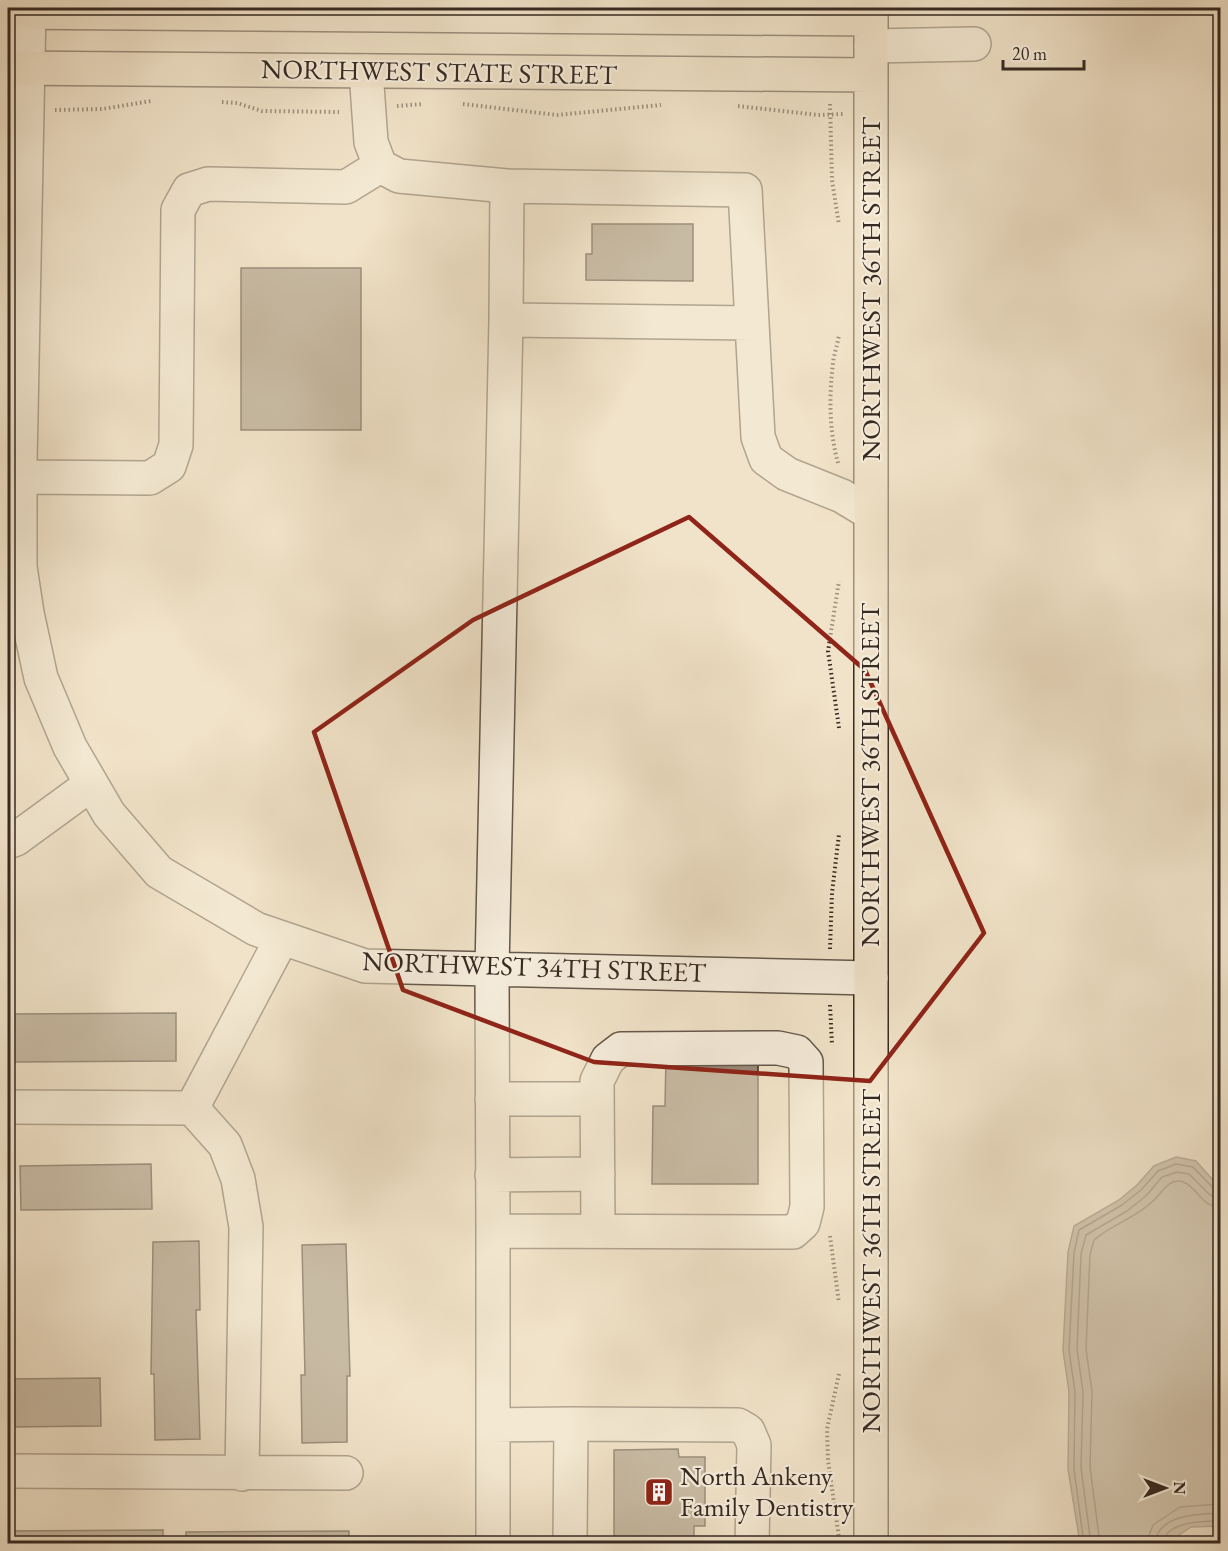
<svg xmlns="http://www.w3.org/2000/svg" width="1228" height="1551" font-family="'EB Garamond',serif">
  <style>
    .water { fill: #b1a490; stroke: #807364; stroke-width: 1.5 }
    .lines { fill: none; stroke-linecap: round; stroke-linejoin: round }
    .shore { stroke: #746759; stroke-width: 1.5 }
    .building { fill: #978a79; stroke: #362a22; stroke-width: 1.5 }
    .minor-casing { stroke: #65584c; stroke-width: 36 }
    .major-casing { stroke: #362a22; stroke-width: 36 }
    .path { stroke: #362a22; stroke-width: 4; stroke-dasharray: 1.5 3; stroke-linecap: butt }
    .minor { stroke: #f6eddc; stroke-width: 33 }
    .major { stroke: #f1e3c9; stroke-width: 33 }
    .marked { fill: none; stroke: #8f2418; stroke-width: 4.5; stroke-linejoin: round }
    .labels { text-anchor: middle; stroke-width: 4.5; stroke-linejoin: round; paint-order: stroke }
    .street-label { font-size: 27px; fill: #362a22; stroke: #f6eddc }
    .poi-label { font-size: 27px; fill: #362a22; stroke: #f6eddc; text-anchor: start }
  </style>
  <rect width="100%" height="100%" fill="#f1e3c9"/>
  <filter id="stains"><feTurbulence type="fractalNoise" baseFrequency=".00333" numOctaves="4"/><feColorMatrix values="0 0 0 0 .2 0 0 0 0 .09 0 0 0 0 .02 0 0 0 .5 -.17"/></filter>
  <radialGradient id="worn" r=".72"><stop offset=".6" stop-color="#630" stop-opacity="0"/><stop offset="1" stop-color="#630" stop-opacity=".3"/></radialGradient>
  <path class="water" d="M1176 1157 1196 1161 1220 1188V1526L1191 1527 1167 1543H1080L1068 1469 1069 1392 1063 1350 1068 1252 1074 1226 1119 1200 1137 1185 1154 1166Z"/>
  <g class="lines">
    <path class="shore" d="M1084 1544 1074 1469 1075 1392 1069 1350 1074 1253 1079 1230 1122 1205 1141 1190 1158 1171 1176 1164 1193 1167 1214 1189 1220 1191
      M1091 1544 1081 1468 1083 1392 1077 1349 1081 1254 1086 1235 1127 1211 1146 1196 1162 1177 1177 1172 1189 1174 1210 1195 1220 1198
      M1100 1544 1090 1467 1092 1392 1086 1349 1090 1255 1094 1240C1112 1224 1136 1218 1153 1201 1161 1194 1169 1177 1183 1182 1198 1187 1201 1207 1220 1207
      M1146 1544 1153 1525 1180 1507 1220 1504
      M1155 1544C1157 1514 1199 1514 1220 1513
      M1163 1544C1165 1521 1204 1521 1220 1521"/>
  </g>
  <path class="building" d="M592 224H693V281L586 280V254H592Z
    M241 268H361V430H241Z
    M176 1013V1061L11 1062V1014Z
    M666 1056H758V1184H652L653 1106H665Z
    M151 1164 152 1209 21 1210 20 1166Z
    M199 1241 200 1310H196L200 1439 155 1440 154 1374H151L153 1242Z
    M346 1244 350 1376H347V1442L302 1443 301 1375H305L302 1245Z
    M100 1378 101 1426 8 1427V1379Z
    M678 1449 679 1457H705V1526H694V1544H614V1450Z
    M163 1530V1544H8V1531Z
    M349 1531V1544H186V1532Z"/>
  <g class="lines">
    <g class="minor-casing">
      <path id="minor" d="M29 8 20 465V567L27 613 41 678 70 747 109 814 159 872 256 929 365 966 871 978
        M871 46 974 44
        M366 71 371 142 380 166 399 176 507 186 506 320
        M507 186 745 190 752 323
        M20 477 150 478 169 466 176 445 178 210 189 190 208 184 346 187 380 166
        M8 842 16 839 90 785
        M492 1099H597
        M8 1107 192 1108 225 1145 238 1179 246 1227 242 1474
        M192 1108 282 938
        M492 1175 598 1174
        M598 1231 597 1081 608 1059 621 1049 778 1048 797 1052 806 1062 807 1207 803 1223 793 1232 493 1231 492 969 506 320 752 323 758 437 766 459 787 474 842 496 870 513
        M571 1424 738 1425 748 1431 754 1445 752 1544
        M494 1425 571 1424 570 1544
        M8 1471 346 1473
        M493 1544V1231"/>
    </g>
    <g class="major-casing">
      <path id="major" d="M8 12 871 19
        M8 68 870 75
        M871 1544V8"/>
    </g>
    <path class="path" d="M222 102 237 103 262 111 339 112
      M463 104 557 115 661 105
      M830 104 832 180 839 225
      M397 106 423 104
      M738 106 818 115 843 114
      M55 110 102 109 151 101
      M838 463C829 430 829 397 833 363 834 353 838 344 839 334
      M839 728 828 651 839 581
      M830 949 832 893 839 834
      M830 1005 832 1045
      M830 1236 839 1303
      M839 1374 827 1429 828 1460 839 1538"/>
    <use href="#minor" class="minor"/>
    <use href="#major" class="major"/>
  </g>
  <path d="M0 0H1228V1551H0ZM689 517 865 670 984 933 870 1081 594 1062 403 990 314 732 473 620Z" fill="#f1e3c9" fill-opacity=".55" fill-rule="evenodd"/>
  <path class="marked" d="M689 517 865 670 984 933 870 1081 594 1062 403 990 314 732 473 620Z"/>
  <defs>
    <g id="building-square" transform="scale(1.5)"><rect x="-9" y="-9" width="18" height="18" rx="4" fill="#8f2418" stroke="#f6eddc"/><path d="M-4-6H4V6H1V3H-1V6H-4ZM-2.5-4.3h1.7v1.8h-1.7ZM.8-4.3h1.7v1.8H.8ZM-2.5-1h1.7V.8h-1.7ZM.8-1h1.7V.8H.8Z" fill="#fff"/></g>
  </defs>
  <g fill-rule="evenodd">
    <use href="#building-square" x="659" y="1492"/>
  </g>
  <g class="labels">
    <g class="street-label">
      <text transform="translate(439 72) rotate(1)" y="9">NORTHWEST STATE STREET</text>
      <text transform="translate(871 289) rotate(-90)" y="9">NORTHWEST 36TH STREET</text>
      <text transform="translate(870 775) rotate(-90)" y="9">NORTHWEST 36TH STREET</text>
      <text transform="translate(534 967) rotate(2)" y="9">NORTHWEST 34TH STREET</text>
      <text transform="translate(871 1261) rotate(-90)" y="9">NORTHWEST 36TH STREET</text>
    </g>
    <g class="poi-label">
      <text x="680" y="1485">North Ankeny<tspan x="680" dy="31">Family Dentistry</tspan></text>
    </g>
  </g>
  <rect width="1228" height="1551" fill="none" stroke="#f1e3c9" stroke-width="30"/>
  <rect x="9" y="9" width="1210" height="1533" fill="none" stroke="#362a22" stroke-width="3"/>
  <rect x="15" y="15" width="1198" height="1521" fill="none" stroke="#362a22" stroke-width="1.5"/>
  <g transform="translate(1165 1488) rotate(90)" stroke="#f6eddc" stroke-width="4.5" paint-order="stroke">
  <path d="M0-4.5L10 22L0 15L-10 22Z" fill="#362a22"/>
  <text y="-9" font-size="16" font-weight="bold" text-anchor="middle" fill="#362a22">N</text>
  </g>
  <path d="M1003 60v9h81v-9" fill="none" stroke="#362a22" stroke-width="3"/>
  <text x="1012" y="60" font-size="18" fill="#362a22" stroke="#f6eddc" stroke-width="4.5" paint-order="stroke">20 m</text>
  <rect width="100%" height="100%" filter="url(#stains)"/>
  <rect width="100%" height="100%" fill="url(#worn)"/>
</svg>
